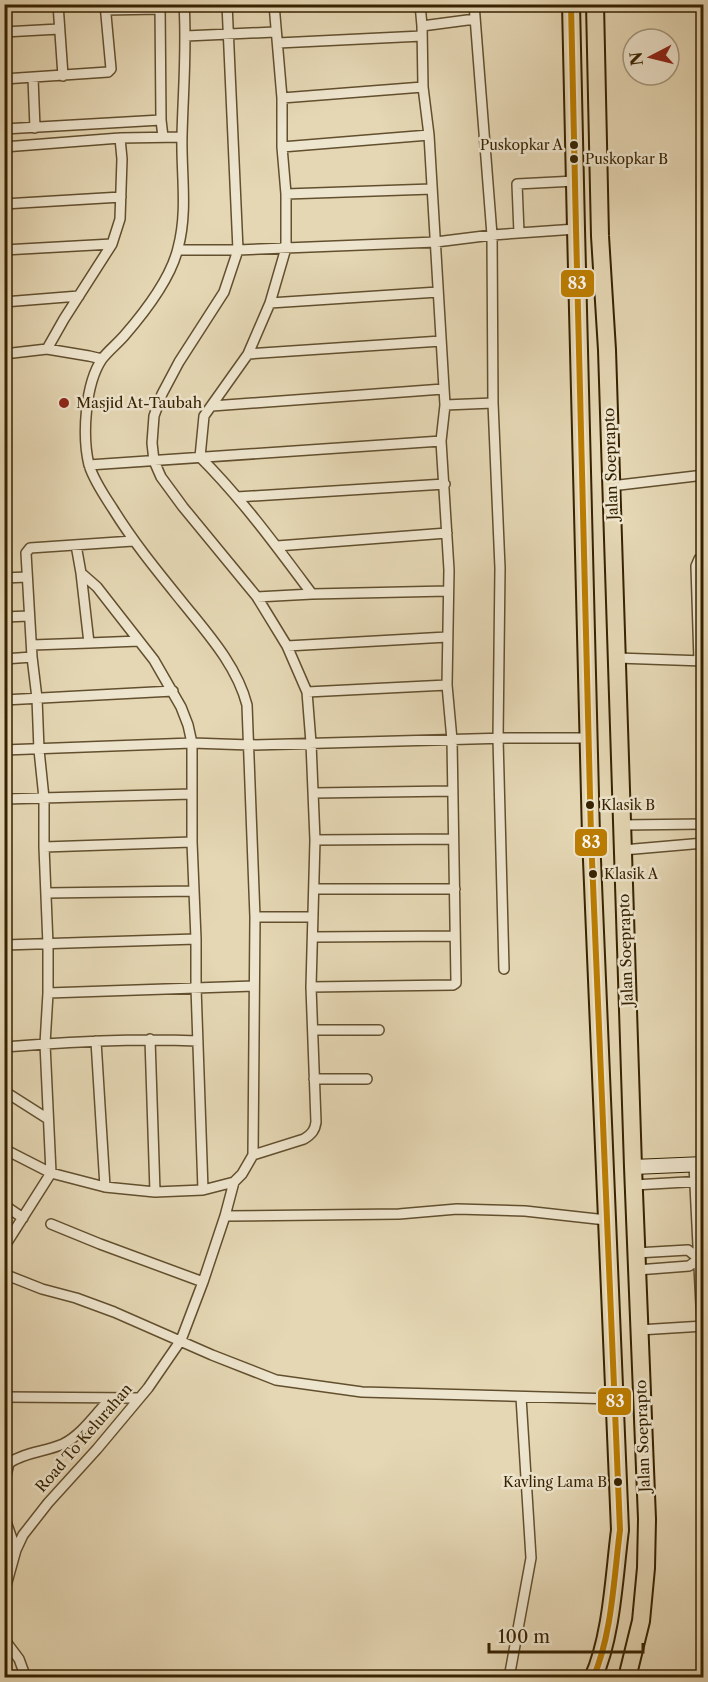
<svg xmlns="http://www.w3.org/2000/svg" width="708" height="1682" font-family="'Libre Caslon Text',serif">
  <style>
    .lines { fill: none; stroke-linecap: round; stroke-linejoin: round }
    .street-casing { stroke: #624f2e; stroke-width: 12 }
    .secondary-casing { stroke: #362201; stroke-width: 16 }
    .highway-casing { stroke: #362201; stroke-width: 20 }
    .street { stroke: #eee5ce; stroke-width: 9 }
    .secondary { stroke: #eee5ce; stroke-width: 14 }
    .highway { stroke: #e5d7b4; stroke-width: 16 }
    .bus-1-casing { stroke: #eee5ce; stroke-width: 10 }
    .bus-1 { stroke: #bd7e00; stroke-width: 6 }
    .bus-dot { fill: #362201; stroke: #eee5ce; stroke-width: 2 }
    .poi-dot { fill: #8f2418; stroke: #eee5ce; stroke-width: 2 }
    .labels { text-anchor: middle; stroke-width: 5; stroke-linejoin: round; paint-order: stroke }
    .bus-label { font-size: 14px; fill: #362201; stroke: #eee5ce; text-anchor: start }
    .poi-label { font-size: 15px; fill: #362201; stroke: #eee5ce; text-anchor: start }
    .street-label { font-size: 15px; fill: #362201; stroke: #eee5ce }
    .line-badge { stroke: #eee5ce; stroke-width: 2 }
    .badge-label { font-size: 16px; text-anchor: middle; font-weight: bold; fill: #fff }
  </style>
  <rect width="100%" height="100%" fill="#e5d7b4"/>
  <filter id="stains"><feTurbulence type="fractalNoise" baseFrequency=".00333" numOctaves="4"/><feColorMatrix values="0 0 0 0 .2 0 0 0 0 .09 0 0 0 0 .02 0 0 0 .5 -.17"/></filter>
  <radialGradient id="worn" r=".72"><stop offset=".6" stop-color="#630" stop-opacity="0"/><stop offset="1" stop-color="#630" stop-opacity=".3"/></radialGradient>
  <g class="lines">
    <g class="street-casing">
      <path id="street" d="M58 4 63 76
        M160 4 161 120 163 137
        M227 4 238 250 224 292 179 362 162 394 154 416 152 443 154 461 161 477 183 507 257 597 287 646 307 692 311 743 315 840 311 987 316 1122C315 1130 312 1134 304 1139L253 1155
        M474 4 492 235 493 403 500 568 498 738 504 969
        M105 10 160 9
        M422 26 475 19
        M4 32 59 29
        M186 36 275 32
        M278 43 422 36
        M33 78 35 128
        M4 79 108 72 111 69 105 4
        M282 98 423 87
        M4 129 161 120
        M4 147 120 138 182 137
        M282 147 429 135
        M286 194 432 189
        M4 204 121 197
        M519 233 517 184 575 181
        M4 250 112 244
        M178 250H238L436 242 492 235 576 229
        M4 302 79 296
        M270 303 438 292
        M47 349 64 319 112 244 120 219 122 159 120 138
        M4 354 47 349 89 356 102 359
        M248 354 441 341
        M445 405 493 403
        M212 406 443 389
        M200 457 204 416 248 354 270 303 286 248V194L282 147V98L274 4
        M200 457C242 499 277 547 312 594
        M89 465 441 441
        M611 486 704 475
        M237 497 445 484
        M133 541 30 548 26 553 32 657 37 698 39 750 44 798V847L48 945V993L45 1044 51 1173 105 1187 155 1192 203 1190 234 1182
        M277 546 447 533
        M81 573 97 587 154 660 181 707 188 725 192 743V842L196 939V987L203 1190
        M4 578 27 577
        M257 597 312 594 448 591
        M4 617 29 616
        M89 643 139 641
        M32 645 89 643 81 573 76 545
        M287 646 447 637
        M617 658 704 661
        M4 659 32 657
        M699 661 696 566 699 559 704 556
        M307 692 447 685
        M4 700 173 691
        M4 750 192 743 250 745 507 738H589
        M314 793 453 791
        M4 799 192 794
        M622 825 704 824
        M315 840 453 839
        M44 847 192 842
        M623 850 704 843
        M315 889H455
        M46 893 194 891
        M255 917H313
        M314 937 455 936
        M4 945 196 939
        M311 987 453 985 456 983V981L452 740 447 685 449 570 441 441 445 405 429 135 423 87 422 26 420 4
        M48 993 254 986
        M314 1030H379
        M150 1039 155 1192
        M96 1041 105 1187
        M4 1047C69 1042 133 1038 198 1041
        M314 1079H367
        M4 1091 48 1119
        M4 1149 51 1173 6 1244
        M694 1165 702 1326
        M634 1185 704 1181
        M4 1205 23 1218
        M225 1216 399 1214 457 1209 525 1211 606 1220
        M51 1224 100 1244 203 1282
        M636 1253 688 1250 698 1258
        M637 1270 689 1266 700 1258
        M4 1274 42 1289 76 1298 114 1312 212 1355 276 1380 362 1392 614 1399
        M639 1330 704 1326
        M4 1397 139 1398
        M4 1485 9 1463C25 1452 45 1452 63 1444 82 1435 96 1413 111 1398
        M4 1516 16 1550
        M4 1593 16 1550 23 1535 48 1503 97 1449 148 1388 181 1340 203 1282 225 1216 234 1182 242 1174 253 1155 255 917 247 705C237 666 208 634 183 603 158 572 134 543 113 509 104 495 94 481 89 465 82 436 85 384 102 359 108 351 117 344 124 336 144 313 171 278 178 248 188 211 181 173 182 136 183 92 187 48 184 4
        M4 1639 19 1659 26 1678
        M509 1678 531 1558 521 1397"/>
    </g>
    <g class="secondary-casing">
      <path id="secondary" d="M633 1167 704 1164"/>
    </g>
    <g class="highway-casing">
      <path id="highway" d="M571 4 576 229 591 836 620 1530C614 1576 612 1636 593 1678
        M595 4 600 236 607 350 633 1167 647 1519 646 1568 641 1621 627 1678"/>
    </g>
    <use href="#street" class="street"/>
    <use href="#secondary" class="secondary"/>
    <use href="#highway" class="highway"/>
    <g class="bus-1-casing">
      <path id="bus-1" d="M571 4 576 229 591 836 620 1530C614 1576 612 1636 593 1678"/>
    </g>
    <use href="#bus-1" class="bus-1"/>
  </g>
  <g class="bus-dot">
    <circle cx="574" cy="145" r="5"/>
    <circle cx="574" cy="159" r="5"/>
    <circle cx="590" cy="805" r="5"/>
    <circle cx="593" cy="874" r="5"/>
    <circle cx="618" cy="1482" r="5"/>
  </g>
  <circle class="poi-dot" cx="64" cy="403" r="6"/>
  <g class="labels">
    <g class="bus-label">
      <text x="563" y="150" text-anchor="end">Puskopkar A</text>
      <text x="585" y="164">Puskopkar B</text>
      <text x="601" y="810">Klasik B</text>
      <text x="604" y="879">Klasik A</text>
      <text x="607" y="1487" text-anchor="end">Kavling Lama B</text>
    </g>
    <g class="poi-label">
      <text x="76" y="408">Masjid At-Taubah</text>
    </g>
    <g class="street-label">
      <text transform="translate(611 464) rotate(-92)" y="5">Jalan Soeprapto</text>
      <text transform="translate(626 950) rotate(-92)" y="5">Jalan Soeprapto</text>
      <text transform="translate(643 1436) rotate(-92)" y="5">Jalan Soeprapto</text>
      <text transform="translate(84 1438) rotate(-49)" y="5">Road To Kelurahan</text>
    </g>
  </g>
  <g class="line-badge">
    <rect x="560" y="269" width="35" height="29" rx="6" fill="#bd7e00"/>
    <rect x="574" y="828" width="34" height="29" rx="6" fill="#bd7e00"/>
    <rect x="597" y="1387" width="35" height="29" rx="6" fill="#bd7e00"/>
  </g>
  <g class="badge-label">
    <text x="577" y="289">83</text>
    <text x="591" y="848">83</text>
    <text x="615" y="1407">83</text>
  </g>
  <rect width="708" height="1682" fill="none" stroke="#e5d7b4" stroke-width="24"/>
  <rect x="6" y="6" width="696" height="1670" fill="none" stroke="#362201" stroke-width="3"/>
  <rect x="12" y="12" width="684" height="1658" fill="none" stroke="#362201" stroke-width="1.5"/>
  <g transform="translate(651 57) rotate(263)"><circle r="28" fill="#eee5ce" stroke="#a4977c" stroke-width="1.5"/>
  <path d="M0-4.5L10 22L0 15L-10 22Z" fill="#8f2418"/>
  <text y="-9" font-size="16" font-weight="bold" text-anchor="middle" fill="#362201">N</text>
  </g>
  <path d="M489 1643v9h154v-9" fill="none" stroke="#362201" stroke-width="3"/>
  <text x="498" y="1643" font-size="18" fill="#362201" stroke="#eee5ce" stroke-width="4.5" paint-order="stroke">100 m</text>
  <rect width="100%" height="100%" filter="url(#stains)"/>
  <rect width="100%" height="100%" fill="url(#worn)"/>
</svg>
